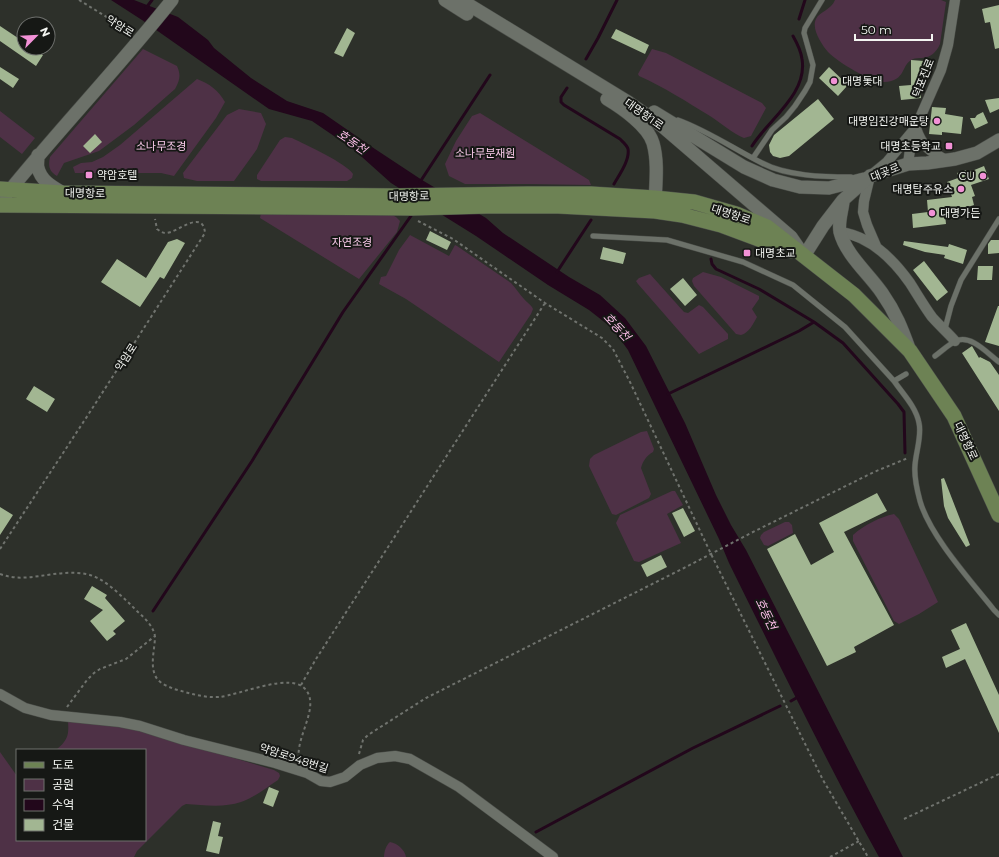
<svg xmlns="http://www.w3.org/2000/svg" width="999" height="857" font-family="Montserrat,'Noto Sans KR',sans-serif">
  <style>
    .green { fill: #4e3146 }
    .water { fill: #22071b }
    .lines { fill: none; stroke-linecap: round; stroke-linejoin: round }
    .stream { stroke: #22071b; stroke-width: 3 }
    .building { fill: #a2b692 }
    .service-casing { stroke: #4a4d48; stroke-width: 6 }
    .minor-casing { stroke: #4a4d48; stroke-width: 11 }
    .tertiary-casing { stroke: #4a4d48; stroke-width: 14 }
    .secondary-casing { stroke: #4a4d48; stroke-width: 16 }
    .path { stroke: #70736e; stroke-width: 2; stroke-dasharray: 3 3; stroke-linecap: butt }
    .service { stroke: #6c7169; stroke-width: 5 }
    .minor { stroke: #6c7169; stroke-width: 10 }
    .tertiary { stroke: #6c7169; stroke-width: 13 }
    .secondary { stroke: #6d8254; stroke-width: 15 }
    .poi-dot { fill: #f291d6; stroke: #161815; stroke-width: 1.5 }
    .labels { text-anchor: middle; stroke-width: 4; stroke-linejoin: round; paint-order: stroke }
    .street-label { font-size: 11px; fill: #f3f5f1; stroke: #161815 }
    .poi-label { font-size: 11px; fill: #f3f5f1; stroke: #161815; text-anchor: start }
    .park-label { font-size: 11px; fill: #facaea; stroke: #161815 }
    .water-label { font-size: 12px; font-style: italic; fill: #fabee7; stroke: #161815 }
  </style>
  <rect width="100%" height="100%" fill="#2d302a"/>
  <path class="green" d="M835 0H941L946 2 940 44C936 53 931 57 922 58 919 58 915 58 913 59 900 65 907 81 884 82 870 82 838 62 828 52 822 45 811 29 816 19 819 12 831 10 835 0Z
    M143 49 177 66C181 75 180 80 175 89L134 125 99 151 64 163 57 176C49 171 48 166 50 157Z
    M652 49 666 53 762 103 766 108 751 136 744 138C732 133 721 123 710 116 687 102 664 87 639 76L638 74Z
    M197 79C210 84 218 90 225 102L216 118 174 176 161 173H75L73 167 81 163 92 162 103 157 120 145Z
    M239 109 261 113 266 124 257 149 234 181H197L184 178 183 173 227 115Z
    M0 111 35 138 22 154 0 137Z
    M480 113 589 180 591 185 528 184H465L449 176 445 164 456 141 472 116Z
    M285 137 292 138C306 145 346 163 353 174L352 178 347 181H261L257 179V175L280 140Z
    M261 213 390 214 396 217 400 221 397 232 359 279 260 218Z
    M410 235 449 256 455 245 457 246 511 283C516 288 519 294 524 299 527 303 531 304 533 309L531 314 499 362 406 299 379 284 381 277 386 276 399 250Z
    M703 272 721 277 759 296V299L752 309 757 317C753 324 749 333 741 335L736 334 694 286 692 281 693 278Z
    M650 274 684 312 688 313 699 305 703 307 728 334V339L699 354 638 284 636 281 639 278Z
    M647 431 654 449 653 452C646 456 643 461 641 468L651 494 649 498 616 515 612 514 589 466 590 459 594 455 641 432Z
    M672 491H675L683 505 667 514 681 543 639 562 634 561 616 523 620 515Z
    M894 514 899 519 938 602 919 614 899 624 894 621 853 541V535C864 525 880 517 894 514Z
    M785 522H789L792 525 793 533 768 546 764 545 760 538 761 535 764 532Z
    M68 721 127 728 150 733 254 764 274 770 279 773 280 776 278 780C266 788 255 797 241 802 224 808 203 805 186 804L182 806 137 851 134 857H0V752L17 776V840H145V750H56C68 740 69 735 68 721Z
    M390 842C397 843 405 850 406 857H384C384 852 386 845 390 842Z"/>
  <path class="water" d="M111 0H134L178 17 208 40 214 48 251 78 287 101 323 113 375 149 422 180 486 218 503 233 569 277 600 295 625 318 646 346 685 423 716 495 731 525 746 550 903 857H879C826 761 778 662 729 563L719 539 628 350 612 328 589 310 548 285 476 236 391 183 353 149 312 121 269 109 142 20Z"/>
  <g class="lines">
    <path class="stream" d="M146 8 152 0
      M799 19 805 0
      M586 59 598 38 617 0
      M567 88 561 97V102L564 105 620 139C623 142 627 145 628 149 630 160 619 175 614 184
      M752 146C768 120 808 94 802 59 801 51 797 43 793 36
      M420 182 490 75
      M711 259 712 264 716 269 759 289 814 322
      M557 272 591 220
      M668 394 799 331 814 322 843 343 898 404 904 412 905 453
      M153 611 252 461 343 312 413 213
      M791 701 798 697
      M536 832 693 748 780 706"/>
  </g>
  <path class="building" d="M999 5V48L995 49 990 22 985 23 982 9Z
    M0 26 24 42V48H32L43 55 36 66 0 41Z
    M347 28 355 33 343 57 334 53Z
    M616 29 649 45 645 54 611 38Z
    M911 60 924 61V79H919L921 98 901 100 899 86 911 85Z
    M0 67 19 79 13 88 0 79Z
    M829 67 848 85 838 96 819 78Z
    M999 98V109L990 113 985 100Z
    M818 99 834 119 789 156 780 158 773 156 770 152 769 145 774 135Z
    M932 107 946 108 945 114 963 117 961 134 942 132V135L929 134Z
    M983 112 988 123 975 129 970 118H975L977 115Z
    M95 134 102 142 90 153 83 146Z
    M984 166 989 179 971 185 975 196 972 197 974 205 945 214 946 224 913 228 912 214 928 212 927 200 952 197 947 182 958 178 957 173 966 170 967 173Z
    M430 231 451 242 447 250 426 240Z
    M177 239 185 243 164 279 160 277 140 307 101 282 117 259 146 278 168 242Z
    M991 240H999V253L988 254V244Z
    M904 241 948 247 949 244 967 250 963 264 944 258 945 255 925 252 903 245Z
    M603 247 626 253 623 264 600 259Z
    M924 261 948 292 937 301 913 270Z
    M978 266H993L992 280H977Z
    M683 278 697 295 685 306 670 289Z
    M998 306H999V346L985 342Z
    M972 346 979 358 980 357 990 362 999 375V411L962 353Z
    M34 386 55 399 47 412 26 399Z
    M944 478 970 545 966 547 948 518 944 506 941 479Z
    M877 493 887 511 844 532 894 625 854 647 856 652 827 666 767 549 795 534 811 565 834 552 819 523Z
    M0 507 13 515 0 535Z
    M683 508 695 531 684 537 672 513Z
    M661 555 667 567 647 577 641 565Z
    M92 586 107 595 105 598 125 621 113 631 116 634 107 641 90 621 103 610 84 599Z
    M966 623 999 695V733L965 659 946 668 942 657 960 649 951 630Z
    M269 787 279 791 273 807 263 803Z
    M213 821 221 823 218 836 223 837 219 854 206 851Z"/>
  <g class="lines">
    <g class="service-casing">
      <path id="service" d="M678 120C708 131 734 149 762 163 786 176 824 177 851 177
        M753 158 772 130 786 117 795 106 805 91 810 82 813 65 804 33 805 28 822 0
        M593 236 667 240 743 262 793 285 845 327 894 381
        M945 329 951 306 961 280 999 219
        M935 356C942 351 949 344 956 341 971 334 988 354 999 362
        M906 374 894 381C903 394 916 407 919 423 922 436 916 451 915 465 914 476 917 490 920 501 930 536 971 581 994 610L999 615"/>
    </g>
    <g class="minor-casing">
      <path id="minor" d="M916 128C922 146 929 151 946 160
        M908 164 911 142 919 120 941 70 948 45 955 0
        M840 232C870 236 893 259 910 283 917 294 924 306 932 317 939 325 948 333 955 341
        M876 246 867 225 863 212 864 201 870 176 887 162 912 132
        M0 694 25 708 51 715 120 722 140 726 184 740 275 763 307 773 321 781 330 782 345 777 360 765 377 758 395 756 410 759 459 787 553 857"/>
    </g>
    <g class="tertiary-casing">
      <path id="tertiary" d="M445 0 467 14
        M461 0 628 102 662 126 791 237 804 256 823 226 843 200 870 176 908 164 927 163 955 159 977 153 999 140
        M607 99C622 108 648 126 653 143 659 164 655 188 655 208
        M654 112 744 167 773 180 800 187 829 188 864 179
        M38 155C38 159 37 165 38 168 41 181 53 187 63 193
        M6 195C60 128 119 67 172 0
        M843 202C842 211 838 223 840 232 846 255 869 274 882 293 896 313 902 329 910 351"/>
    </g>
    <g class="secondary-casing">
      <path id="secondary" d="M0 189 63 193 397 196 528 194H591L655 198 694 202 736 214 767 227 854 295 910 351 954 416 999 515
        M0 205 413 208 487 206H558L655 211 682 215 721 225 791 251"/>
    </g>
    <path class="path" d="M79 0 131 32
      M418 221 453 239 545 303 602 338 613 349 630 382 711 554 823 780 868 857
      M0 549 88 415 205 233C203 208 177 233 166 233 162 233 160 231 157 229L155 219
      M0 574C13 579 26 578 40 576 54 574 71 571 86 574 103 577 118 593 131 605 140 615 152 622 155 636
      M301 685 316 659 545 303
      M67 707 87 680 94 673 100 669 126 659 155 636C155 648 150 664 155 675 158 683 167 686 174 689 189 693 203 698 219 697 240 695 292 671 306 690 320 708 295 737 299 760
      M359 754 363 740 368 735 426 698 684 568 751 533 874 472 908 458
      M904 819 999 774
      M830 857 859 841"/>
    <use href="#service" class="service"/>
    <use href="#minor" class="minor"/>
    <use href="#tertiary" class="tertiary"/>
    <use href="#secondary" class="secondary"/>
  </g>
  <g class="poi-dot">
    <circle cx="834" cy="81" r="4"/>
    <circle cx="937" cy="121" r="4"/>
    <rect x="945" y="142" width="8" height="8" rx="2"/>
    <rect x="85" y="171" width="8" height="8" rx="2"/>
    <circle cx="983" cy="176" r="4"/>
    <circle cx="961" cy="189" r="4"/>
    <circle cx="932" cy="213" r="4"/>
    <rect x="743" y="249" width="8" height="8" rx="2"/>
  </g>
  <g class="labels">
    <g class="street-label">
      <text transform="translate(120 26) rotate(32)" y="4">약암로</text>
      <text transform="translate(923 78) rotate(-68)" y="4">덕포진로</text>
      <text transform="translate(644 114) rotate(35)" y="4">대명항1로</text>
      <text transform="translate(885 172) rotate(-22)" y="4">대곶로</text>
      <text transform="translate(85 193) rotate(1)" y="4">대명항로</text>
      <text transform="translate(409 196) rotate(-1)" y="4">대명항로</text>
      <text transform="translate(731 214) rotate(18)" y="4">대명항로</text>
      <text transform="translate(126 357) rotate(-57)" y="4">약암로</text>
      <text transform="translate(966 441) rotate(65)" y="4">대명항로</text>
      <text transform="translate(294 758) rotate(18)" y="4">약암로948번길</text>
    </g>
    <g class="poi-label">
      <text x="842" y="85">대명돛대</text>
      <text x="929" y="125" text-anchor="end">대명임진강매운탕</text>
      <text x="941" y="150" text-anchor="end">대명초등학교</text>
      <text x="97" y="179">약암호텔</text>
      <text x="975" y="180" text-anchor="end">CU</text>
      <text x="953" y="193" text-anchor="end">대명탑주유소</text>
      <text x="940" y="217">대명가든</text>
      <text x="755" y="257">대명초교</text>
    </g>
    <g class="park-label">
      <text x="161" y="150">소나무조경</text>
      <text x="485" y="157">소나무분재원</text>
      <text x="352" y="246">자연조경</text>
    </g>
    <g class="water-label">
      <text transform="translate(352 142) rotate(34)" y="4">호동천</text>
      <text transform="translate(617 327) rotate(47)" y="4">호동천</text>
      <text transform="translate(766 614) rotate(64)" y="4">호동천</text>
    </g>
  </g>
  <rect x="16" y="749" width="130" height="92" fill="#161815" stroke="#6e706d"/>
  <rect x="24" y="762" width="20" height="6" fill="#6d8254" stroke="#6e706d"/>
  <text x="52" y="769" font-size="12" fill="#f3f5f1">도로</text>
  <rect x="24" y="779" width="20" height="12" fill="#4e3146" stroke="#6e706d"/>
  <text x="52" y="789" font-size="12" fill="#f3f5f1">공원</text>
  <rect x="24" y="799" width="20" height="12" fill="#22071b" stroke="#6e706d"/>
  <text x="52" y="809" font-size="12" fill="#f3f5f1">수역</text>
  <rect x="24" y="819" width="20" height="12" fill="#a2b692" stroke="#6e706d"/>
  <text x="52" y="829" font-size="12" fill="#f3f5f1">건물</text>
  <g transform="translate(36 36) rotate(66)"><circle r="19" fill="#161815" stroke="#6e706d"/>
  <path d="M0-3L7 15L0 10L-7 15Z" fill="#f291d6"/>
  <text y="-6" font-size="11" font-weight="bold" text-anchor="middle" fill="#f3f5f1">N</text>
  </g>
  <path d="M855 34v6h77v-6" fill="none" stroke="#f3f5f1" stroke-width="2"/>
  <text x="861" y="34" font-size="12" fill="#f3f5f1" stroke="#161815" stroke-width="3" paint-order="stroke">50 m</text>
</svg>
